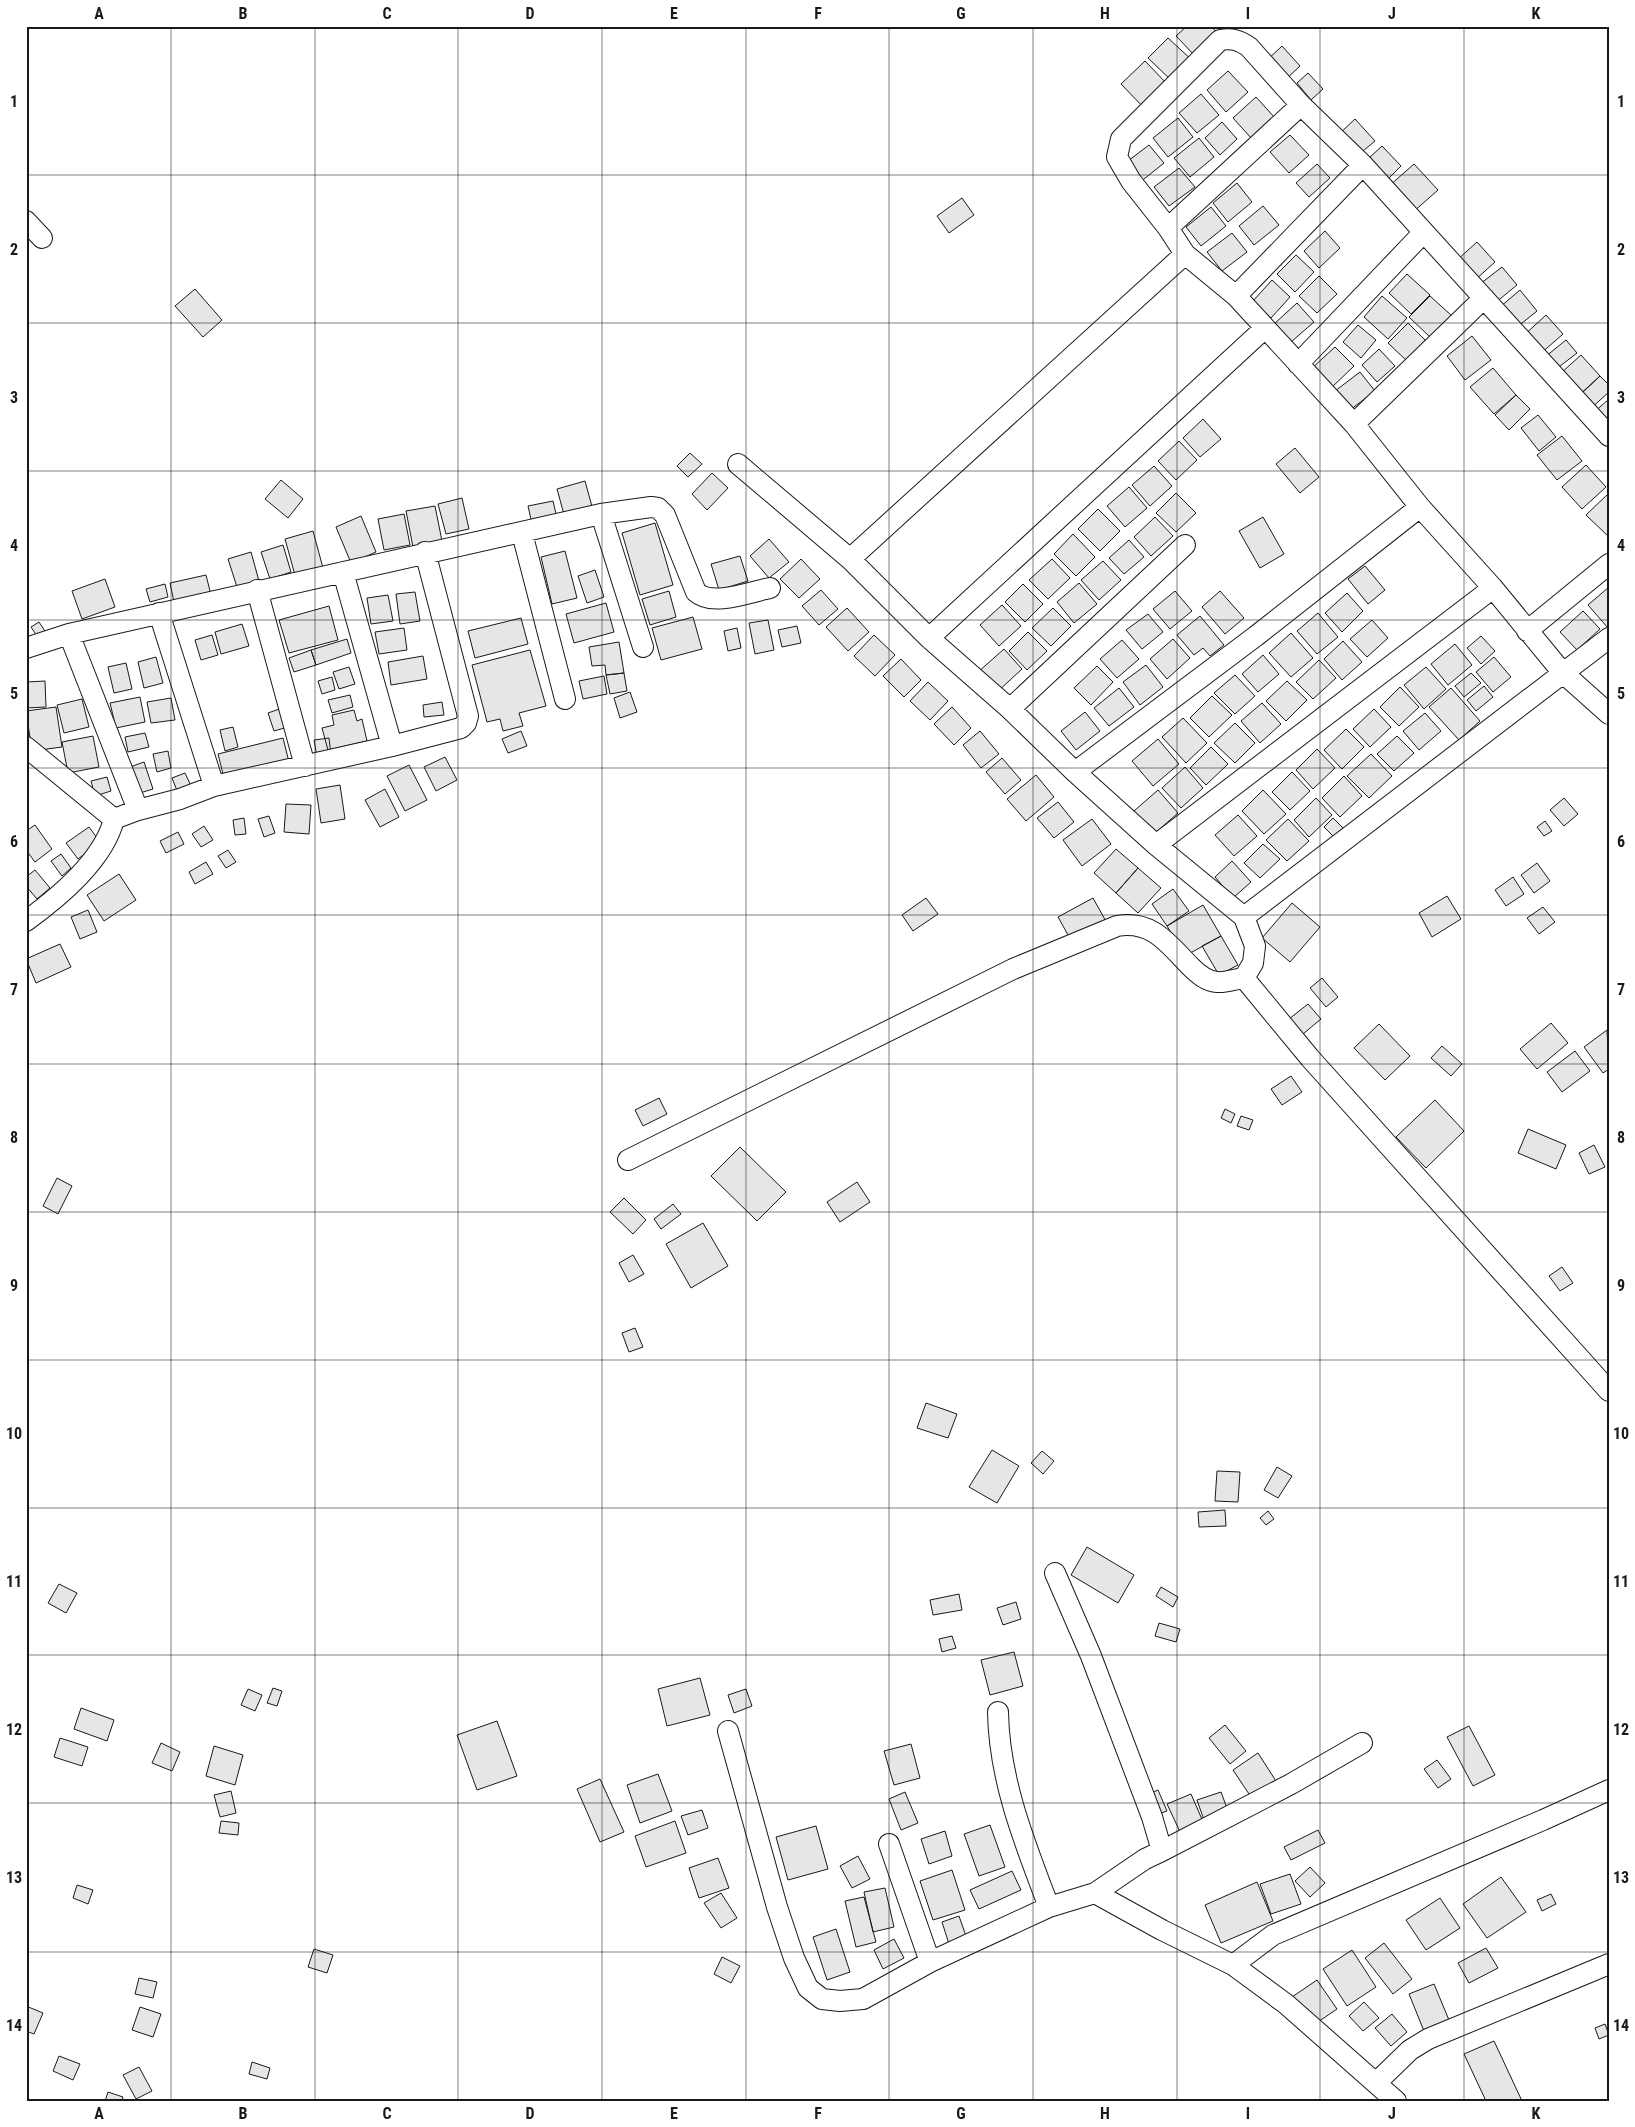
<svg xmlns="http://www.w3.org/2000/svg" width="1635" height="2127" font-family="'Roboto Condensed',sans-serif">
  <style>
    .building { fill: #e6e6e6; stroke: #1a1a1a }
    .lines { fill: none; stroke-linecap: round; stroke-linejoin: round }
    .street-casing { stroke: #1a1a1a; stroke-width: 22 }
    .street { stroke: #fff; stroke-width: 20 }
    .grid { fill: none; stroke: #1a1a1a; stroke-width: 1; stroke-opacity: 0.55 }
    .neatline { fill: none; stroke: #1a1a1a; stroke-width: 2 }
    .grid-label { font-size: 16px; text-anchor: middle; font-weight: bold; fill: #1a1a1a }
  </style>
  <rect width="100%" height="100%" fill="#fff"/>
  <path class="building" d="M1187 26H1211L1220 36 1197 58 1176 36Z
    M1168 38 1194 62 1174 83 1148 58Z
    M1282 46 1300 66 1283 82 1265 62Z
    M1145 61 1170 87 1146 110 1121 84Z
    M1228 71 1248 92 1226 112 1207 90Z
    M1308 73 1323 89 1311 100 1297 83Z
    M1201 94 1219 115 1197 133 1179 113Z
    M1256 97 1275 118 1252 139 1233 118Z
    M1178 118 1193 137 1168 157 1153 138Z
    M1355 119 1375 141 1357 156 1338 135Z
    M1222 122 1237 139 1220 155 1205 138Z
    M1290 135 1309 155 1289 173 1270 152Z
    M1199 138 1214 157 1190 177 1174 158Z
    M1149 145 1164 163 1139 183 1124 164Z
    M1382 146 1401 166 1389 178 1369 158Z
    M1317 164 1330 178 1309 197 1296 183Z
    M1414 164 1438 190 1412 213 1388 187Z
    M1179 168 1195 187 1169 206 1154 187Z
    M1237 183 1252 202 1228 222 1213 203Z
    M962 198 974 215 949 233 937 216Z
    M1263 206 1279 225 1254 245 1239 226Z
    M1211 207 1226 226 1201 246 1186 227Z
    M1325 231 1340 248 1319 268 1304 251Z
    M1232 233 1247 252 1222 271 1207 252Z
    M1477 242 1495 262 1474 281 1456 261Z
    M1296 255 1314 272 1295 292 1277 274Z
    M1502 267 1517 285 1495 303 1480 284Z
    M1407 274 1430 295 1411 314 1389 293Z
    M1319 276 1337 294 1317 313 1299 296Z
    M1272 280 1290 297 1271 318 1253 301Z
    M195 289 222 320 203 337 175 306Z
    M1520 290 1537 311 1516 328 1500 307Z
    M1382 296 1407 318 1388 339 1364 317Z
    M1430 296 1452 316 1431 338 1409 317Z
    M1297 303 1314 322 1291 342 1274 324Z
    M1546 315 1563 334 1539 355 1522 337Z
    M1408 323 1428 343 1409 363 1388 343Z
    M1358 325 1376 340 1361 358 1343 342Z
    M1472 336 1491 360 1465 380 1447 356Z
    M1566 340 1577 353 1555 370 1545 357Z
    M1335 347 1354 366 1330 389 1311 369Z
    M1379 349 1395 366 1377 382 1362 365Z
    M1581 355 1600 376 1581 394 1561 373Z
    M1493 368 1516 395 1494 414 1470 387Z
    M1360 372 1375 391 1350 410 1335 391Z
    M1600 376 1609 385V392L1589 410 1577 397Z
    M1516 395 1530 409 1509 430 1495 415Z
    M1609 399V431L1592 414Z
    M1538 415 1556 437 1539 451 1521 428Z
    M1203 419 1221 439 1200 457 1183 438Z
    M1562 436 1582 461 1557 480 1537 455Z
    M1179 441 1197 460 1176 480 1158 461Z
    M1295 448 1319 477 1300 493 1276 464Z
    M690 453 702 464 688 477 677 466Z
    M1586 465 1606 487 1582 509 1562 487Z
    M1154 466 1172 486 1150 506 1132 485Z
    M712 473 728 488 707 510 692 494Z
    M281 480 303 499 288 518 265 499Z
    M585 481 593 510 565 518 557 489Z
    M1129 487 1147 508 1125 527 1107 506Z
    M1176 493 1196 513 1176 532 1156 513Z
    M1609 493V537L1586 515Z
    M462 498 469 529 446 534 438 504Z
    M553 501 557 518 532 524 528 506Z
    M435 506 442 541 413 547 406 511Z
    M1098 509 1120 531 1100 551 1078 529Z
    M404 514 410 545 384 550 378 519Z
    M361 516 376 552 351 563 336 527Z
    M1155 517 1173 536 1151 556 1134 537Z
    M1263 517 1284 554 1260 568 1239 531Z
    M655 523 673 585 640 595 622 533Z
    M313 531 323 568 295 575 285 539Z
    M1073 534 1095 557 1076 576 1054 554Z
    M769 539 789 562 769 578 750 556Z
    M1129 540 1144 557 1124 574 1109 558Z
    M283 545 291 572 270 579 261 552Z
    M565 551 577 598 552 604 541 557Z
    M251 552 259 581 237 587 228 559Z
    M740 556 748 581 719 590 711 564Z
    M801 559 820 579 799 598 780 579Z
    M1052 559 1070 578 1048 599 1029 580Z
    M1103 561 1121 580 1099 600 1081 580Z
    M1365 566 1385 590 1368 604 1348 579Z
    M595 570 604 597 587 603 578 576Z
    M206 575 212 599 175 607 170 583Z
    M105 579 115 607 82 619 72 591Z
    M1079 583 1097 604 1074 623 1057 602Z
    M165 584 168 597 150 602 146 589Z
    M1023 584 1043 604 1025 622 1005 602Z
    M1609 587V628H1608L1588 605Z
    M821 590 838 609 819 625 802 606Z
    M669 591 676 617 650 625 642 599Z
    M1175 591 1192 611 1170 629 1153 609Z
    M1220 591 1244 618 1225 634 1202 607Z
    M415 592 420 621 400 624 396 594Z
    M1347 593 1363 611 1342 632 1325 613Z
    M388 595 393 621 371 624 367 598Z
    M606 603 614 632 574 643 566 614Z
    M1002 605 1021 626 999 646 980 625Z
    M329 606 338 640 289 653 279 620Z
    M847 608 869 632 848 651 826 627Z
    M1053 608 1071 626 1051 646 1032 628Z
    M1583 611 1600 629 1577 650 1560 632Z
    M1318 613 1338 637 1317 654 1297 631Z
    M1148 614 1163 632 1142 649 1126 630Z
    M1200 616 1224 645 1210 656 1203 648 1194 655 1177 635Z
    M693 617 702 649 661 660 652 628Z
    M521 618 528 644 475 658 468 631Z
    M768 620 774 650 755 654 749 623Z
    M1372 620 1388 638 1367 657 1350 639Z
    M39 622 47 634 39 639 31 627Z
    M242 624 249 646 221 654 215 632Z
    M797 626 801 643 782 647 778 630Z
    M404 628 407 650 379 654 375 632Z
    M737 628 741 648 728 651 724 631Z
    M1028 632 1047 651 1027 670 1009 651Z
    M1291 633 1313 658 1291 677 1269 653Z
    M212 635 218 655 201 660 195 640Z
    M874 635 895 655 875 676 854 656Z
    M1481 636 1495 651 1481 664 1467 648Z
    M347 639 351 653 316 665 311 650Z
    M1173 639 1190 658 1167 679 1150 659Z
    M1122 640 1139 659 1117 678 1100 659Z
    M1343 641 1362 662 1342 680 1324 659Z
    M619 642 624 673 606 675 605 665 592 666 589 647Z
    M1455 644 1472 665 1448 685 1431 664Z
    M1004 649 1022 669 996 693 977 673Z
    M311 650 316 665 294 672 289 658Z
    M530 650 546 706 519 713 523 726 503 731 500 719 487 722 472 665Z
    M1263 655 1279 674 1258 692 1242 674Z
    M423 656 427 679 391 685 388 662Z
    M156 657 163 683 144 688 138 662Z
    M1494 657 1511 677 1493 692 1476 672Z
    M901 659 921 680 904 697 883 676Z
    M1319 660 1336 678 1313 699 1296 682Z
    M126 663 132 689 114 693 108 667Z
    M1146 665 1163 687 1140 705 1123 682Z
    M1097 666 1113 682 1091 705 1074 688Z
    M349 667 355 684 339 689 333 672Z
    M1426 667 1446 689 1424 709 1404 685Z
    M624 673 627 691 610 694 606 675Z
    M1471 673 1481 683 1464 697 1455 686Z
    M1235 675 1255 696 1235 714 1214 693Z
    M604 676 607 694 583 699 579 681Z
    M332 677 335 690 322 694 318 681Z
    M45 681 46 707 26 708V682Z
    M1287 681 1307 700 1286 721 1266 701Z
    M928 682 948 701 930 720 910 701Z
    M1484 686 1493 697 1476 711 1467 700Z
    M1400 687 1419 707 1399 726 1380 707Z
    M1119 688 1134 707 1109 726 1094 708Z
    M1451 688 1480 721 1459 740 1429 707Z
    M630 692 637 712 620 718 614 698Z
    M350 695 353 707 332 713 328 700Z
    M1212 696 1232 715 1209 737 1190 718Z
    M140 697 145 722 116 728 110 703Z
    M171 698 175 720 151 723 147 702Z
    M82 699 89 727 64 733 57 705Z
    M442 702 444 715 424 717 423 705Z
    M1262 703 1281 724 1260 743 1241 721Z
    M56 707 62 747 32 751 26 711Z
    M952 707 971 728 954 745 934 724Z
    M282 708 288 727 274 731 268 713Z
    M1374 709 1391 727 1370 747 1353 729Z
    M354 710 357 721 362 719 367 741 328 750 322 728 334 725 332 715Z
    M1085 712 1100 731 1076 750 1061 731Z
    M1425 713 1441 731 1419 750 1403 731Z
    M1183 718 1207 743 1186 763 1162 737Z
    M1235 723 1255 743 1235 763 1214 743Z
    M233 727 238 747 225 751 220 730Z
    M1346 729 1364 747 1342 769 1324 750Z
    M521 731 527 746 508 753 502 739Z
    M980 731 999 754 981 768 963 745Z
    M145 733 149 747 128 752 125 737Z
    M93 736 99 767 68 773 62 742Z
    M1397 736 1414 753 1394 771 1377 754Z
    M283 738 290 766 225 782 218 754Z
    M329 738 331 755 317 757 314 740Z
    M1158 739 1179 764 1153 786 1132 761Z
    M1211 747 1228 764 1206 785 1190 768Z
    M1317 749 1335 768 1313 789 1296 770Z
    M168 751 171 768 157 772 153 754Z
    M1371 754 1392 776 1369 798 1347 776Z
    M445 757 457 780 436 791 424 767Z
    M1002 758 1021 780 1005 794 986 772Z
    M144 762 153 789 140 793 130 767Z
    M409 765 427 800 405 811 387 776Z
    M1185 767 1203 788 1181 808 1162 788Z
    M1292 772 1310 791 1290 810 1272 792Z
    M185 773 192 788 178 793 172 778Z
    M1036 775 1054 797 1026 821 1007 799Z
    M1344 776 1362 796 1340 817 1322 798Z
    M107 777 111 791 95 796 91 781Z
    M340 785 345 819 321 823 316 789Z
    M385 789 399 817 380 827 365 800Z
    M1158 790 1178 813 1154 834 1134 811Z
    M1263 790 1286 814 1264 834 1242 811Z
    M1316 798 1332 815 1309 837 1294 820Z
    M1564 798 1578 814 1564 826 1550 810Z
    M1058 802 1074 822 1054 838 1037 818Z
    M286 804 311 805 309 834 284 832Z
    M1238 815 1257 836 1234 856 1215 835Z
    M269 816 275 833 264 837 258 819Z
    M244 818 246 834 235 835 233 820Z
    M1333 818 1343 828 1334 837 1324 827Z
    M1092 819 1111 844 1082 866 1063 840Z
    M1288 819 1309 841 1287 861 1266 840Z
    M1545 821 1552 831 1544 836 1537 827Z
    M35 825 52 849 35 862 26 850V831Z
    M204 826 213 840 201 847 192 834Z
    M89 827 100 842 78 859 66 843Z
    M178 832 184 844 166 853 160 841Z
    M1263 844 1280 859 1260 878 1244 863Z
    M1116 849 1138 868 1116 893 1094 873Z
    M228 850 236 862 226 868 218 856Z
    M61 854 71 868 62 876 51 861Z
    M1232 861 1251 882 1233 898 1215 877Z
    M206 862 213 874 195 884 189 872Z
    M1537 863 1550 881 1534 893 1521 875Z
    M1138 868 1161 888 1138 913 1116 893Z
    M35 870 50 888 37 899 26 886V877Z
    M119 874 136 900 104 921 87 895Z
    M1513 877 1524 894 1506 906 1495 890Z
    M1173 889 1189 911 1167 926 1152 904Z
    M1447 896 1461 919 1432 937 1419 913Z
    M926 898 938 914 913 931 902 915Z
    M1093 898 1108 925 1073 944 1058 917Z
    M1292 903 1320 927 1290 962 1262 938Z
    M1203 905 1221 936 1185 956 1167 926Z
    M1543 907 1555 922 1539 934 1527 918Z
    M88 910 97 932 80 939 71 917Z
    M1221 936 1238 965 1219 975 1202 946Z
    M60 944 71 967 36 983 26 959Z
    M1322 978 1338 997 1326 1007 1310 988Z
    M1308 1004 1321 1019 1297 1039 1284 1023Z
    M1551 1023 1568 1043 1537 1069 1520 1049Z
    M1379 1024 1410 1056 1385 1080 1354 1048Z
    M1607 1030 1609 1069 1603 1073 1584 1047Z
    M1442 1046 1462 1064 1451 1076 1431 1058Z
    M1575 1051 1590 1071 1562 1092 1547 1072Z
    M1291 1076 1302 1092 1282 1105 1271 1089Z
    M659 1098 667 1114 643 1126 635 1110Z
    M1435 1100 1464 1131 1426 1168 1396 1137Z
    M1225 1109 1235 1114 1231 1123 1221 1118Z
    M1241 1116 1253 1120 1249 1130 1237 1126Z
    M1528 1129 1566 1145 1556 1169 1518 1153Z
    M1594 1145 1605 1167 1589 1174 1579 1153Z
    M740 1147 786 1192 757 1221 711 1176Z
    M57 1178 72 1186 58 1214 43 1206Z
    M857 1182 870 1202 840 1222 827 1202Z
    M624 1198 646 1220 633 1234 610 1212Z
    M673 1204 681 1214 661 1229 654 1219Z
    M703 1223 728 1266 691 1288 666 1244Z
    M633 1255 644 1274 629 1282 619 1263Z
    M1562 1267 1573 1283 1560 1291 1549 1276Z
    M635 1328 643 1347 629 1352 622 1333Z
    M926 1403 957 1414 948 1438 917 1428Z
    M992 1450 1019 1466 997 1503 969 1487Z
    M1042 1451 1054 1461 1043 1474 1031 1463Z
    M1277 1467 1292 1476 1278 1498 1264 1490Z
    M1217 1471 1240 1472 1238 1502 1215 1501Z
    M1225 1510 1226 1526 1199 1527 1198 1512Z
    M1268 1511 1274 1519 1266 1525 1260 1518Z
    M1087 1547 1134 1575 1118 1603 1071 1575Z
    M59 1584 77 1593 66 1613 48 1603Z
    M1161 1587 1178 1597 1173 1607 1156 1596Z
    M959 1594 962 1610 933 1615 930 1600Z
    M1016 1602 1021 1619 1003 1625 997 1608Z
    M1159 1623 1180 1629 1176 1642 1155 1636Z
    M952 1636 956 1648 942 1652 939 1639Z
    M1014 1652 1023 1686 990 1695 981 1660Z
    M700 1678 710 1715 667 1726 658 1689Z
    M273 1688 282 1691 277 1706 267 1703Z
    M248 1689 262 1695 255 1711 241 1705Z
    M746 1689 752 1706 734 1713 728 1695Z
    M81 1708 114 1720 107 1741 74 1729Z
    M497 1721 517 1776 477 1790 457 1735Z
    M1225 1725 1246 1751 1230 1764 1209 1738Z
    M1469 1726 1495 1775 1473 1786 1447 1737Z
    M60 1738 88 1747 82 1766 54 1757Z
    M161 1743 180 1752 172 1771 152 1763Z
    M911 1744 920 1778 894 1785 884 1751Z
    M214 1746 243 1755 235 1785 206 1776Z
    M1258 1753 1276 1781 1251 1797 1233 1770Z
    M1437 1760 1451 1779 1438 1788 1424 1769Z
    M658 1774 672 1811 640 1823 627 1785Z
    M600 1779 624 1832 600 1842 577 1789Z
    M1158 1790 1167 1811 1155 1815 1147 1795Z
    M231 1791 236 1813 220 1817 214 1795Z
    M905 1792 918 1823 901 1830 889 1799Z
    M1221 1792 1228 1811 1204 1820 1197 1800Z
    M1191 1794 1204 1824 1181 1834 1167 1804Z
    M702 1810 708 1828 688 1835 681 1816Z
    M221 1821 239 1823 238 1835 219 1833Z
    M675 1821 686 1853 646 1867 635 1836Z
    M990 1825 1005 1867 979 1876 964 1834Z
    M816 1826 828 1869 788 1880 776 1837Z
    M1318 1830 1325 1843 1291 1860 1284 1847Z
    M945 1831 952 1856 929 1864 921 1839Z
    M858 1856 870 1879 852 1888 840 1866Z
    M718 1858 729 1888 699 1898 689 1868Z
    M1310 1867 1325 1883 1310 1897 1295 1881Z
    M952 1870 965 1910 933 1920 920 1881Z
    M1012 1871 1021 1890 979 1909 970 1890Z
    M1290 1874 1301 1904 1271 1914 1260 1884Z
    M1501 1877 1526 1912 1487 1938 1463 1904Z
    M1257 1882 1273 1921 1221 1943 1205 1905Z
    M77 1885 93 1890 88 1904 73 1898Z
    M885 1888 894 1927 873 1932 864 1892Z
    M721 1893 737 1918 721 1928 704 1903Z
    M1551 1894 1556 1904 1542 1911 1537 1900Z
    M864 1897 876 1942 856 1947 845 1901Z
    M1440 1898 1460 1928 1426 1950 1406 1920Z
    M959 1916 967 1939 949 1944 942 1922Z
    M836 1929 850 1972 827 1980 813 1937Z
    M894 1939 904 1958 883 1969 874 1950Z
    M1384 1943 1412 1979 1393 1994 1365 1958Z
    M1486 1948 1498 1968 1469 1983 1458 1963Z
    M314 1949 333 1955 327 1973 308 1967Z
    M1352 1950 1376 1987 1347 2006 1323 1969Z
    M722 1957 740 1966 731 1983 714 1974Z
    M139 1978 157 1982 153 1998 135 1994Z
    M1317 1980 1337 2009 1312 2026 1292 1997Z
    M1434 1984 1449 2020 1424 2031 1409 1994Z
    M1364 2002 1379 2018 1363 2031 1349 2016Z
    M26 2006 43 2013 34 2034 26 2031Z
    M140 2007 161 2014 153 2037 132 2030Z
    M1392 2014 1407 2032 1391 2046 1375 2028Z
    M1605 2024 1609 2035 1599 2039 1595 2028Z
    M1494 2041 1522 2101H1486L1464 2054Z
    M59 2056 80 2064 73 2080 53 2071Z
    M252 2062 270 2068 267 2079 249 2074Z
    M139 2067 152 2091 136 2099 123 2075Z
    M108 2092 123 2097 122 2101H105Z"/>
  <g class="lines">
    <g class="street-casing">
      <path id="street" d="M26 221 42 238
        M1168 228 1301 105
        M1236 296 1363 165
        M1298 364 1423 233
        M1354 424 1484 298
        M1609 436 1363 165 1301 105 1249 47C1239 40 1232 38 1220 40L1121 139 1117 157 1131 181 1168 228 1185 254 1236 296 1354 424 1420 507 1493 588 1562 672 1609 714
        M738 464 850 559 929 638 1010 709 1075 772 1156 845 1244 917 1255 946 1253 963 1244 978 1310 1058 1609 1391
        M601 514 643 647
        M522 533 565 699
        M850 559 1185 254
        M343 572 392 746
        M257 590 305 766
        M159 613 214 786
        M1527 631 1609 564
        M69 634 138 810
        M929 638 1265 328
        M26 648 69 634 601 514 651 507 658 508 665 515 696 592C712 607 750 592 770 588
        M1010 709 1185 545
        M26 747 114 819
        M1075 772 1256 636 1420 507
        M1156 845 1493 588
        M1244 917 1609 638
        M26 921C59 897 104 860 114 819L138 810 180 799 214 786 392 746 461 728 466 723 468 716 425 552
        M628 1160 1013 969 1117 926C1153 920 1168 944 1191 967 1198 974 1206 981 1217 982 1225 983 1235 979 1244 978
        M1055 1573 1091 1656 1152 1817 1162 1851 1145 1859 1095 1893
        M998 1712C999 1780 1025 1844 1049 1907
        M728 1731 777 1907 794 1958 808 1988 822 1999 840 2001 863 1999 930 1962 1049 1907 1095 1893 1162 1930 1233 1965 1286 2004 1396 2101
        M889 1844 930 1962
        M1162 1851 1291 1784 1362 1743
        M1233 1965 1273 1935 1543 1820 1609 1790
        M1377 2082 1410 2050 1428 2039 1609 1964"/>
    </g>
    <use href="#street" class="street"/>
  </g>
  <path class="grid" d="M171 26V2101M315 26V2101M458 26V2101M602 26V2101M746 26V2101M889 26V2101M1033 26V2101M1177 26V2101M1320 26V2101M1464 26V2101M26 175H1609M26 323H1609M26 471H1609M26 620H1609M26 768H1609M26 915H1609M26 1064H1609M26 1212H1609M26 1360H1609M26 1508H1609M26 1655H1609M26 1803H1609M26 1952H1609"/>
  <rect width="1635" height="2127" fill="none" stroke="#ffffff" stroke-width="55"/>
  <rect x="28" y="28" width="1580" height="2072" class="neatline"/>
  <g class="grid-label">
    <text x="99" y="19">A</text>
    <text x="243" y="19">B</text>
    <text x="387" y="19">C</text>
    <text x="530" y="19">D</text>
    <text x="674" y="19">E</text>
    <text x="818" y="19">F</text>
    <text x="961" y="19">G</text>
    <text x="1105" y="19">H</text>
    <text x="1248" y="19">I</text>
    <text x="1392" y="19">J</text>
    <text x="1536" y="19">K</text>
    <text x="14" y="107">1</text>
    <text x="1621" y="107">1</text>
    <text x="14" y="255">2</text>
    <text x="1621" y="255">2</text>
    <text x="14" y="403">3</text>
    <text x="1621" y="403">3</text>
    <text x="14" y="551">4</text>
    <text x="1621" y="551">4</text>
    <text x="14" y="699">5</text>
    <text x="1621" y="699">5</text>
    <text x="14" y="847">6</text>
    <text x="1621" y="847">6</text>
    <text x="14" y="995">7</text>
    <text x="1621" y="995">7</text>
    <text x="14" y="1143">8</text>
    <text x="1621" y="1143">8</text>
    <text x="14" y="1291">9</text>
    <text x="1621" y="1291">9</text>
    <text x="14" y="1439">10</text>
    <text x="1621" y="1439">10</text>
    <text x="14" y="1587">11</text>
    <text x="1621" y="1587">11</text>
    <text x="14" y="1735">12</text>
    <text x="1621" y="1735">12</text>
    <text x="14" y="1883">13</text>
    <text x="1621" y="1883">13</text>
    <text x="14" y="2031">14</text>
    <text x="1621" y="2031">14</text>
    <text x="99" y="2119">A</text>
    <text x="243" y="2119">B</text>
    <text x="387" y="2119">C</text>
    <text x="530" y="2119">D</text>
    <text x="674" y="2119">E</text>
    <text x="818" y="2119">F</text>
    <text x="961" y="2119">G</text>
    <text x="1105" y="2119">H</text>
    <text x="1248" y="2119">I</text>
    <text x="1392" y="2119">J</text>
    <text x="1536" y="2119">K</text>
  </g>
</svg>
